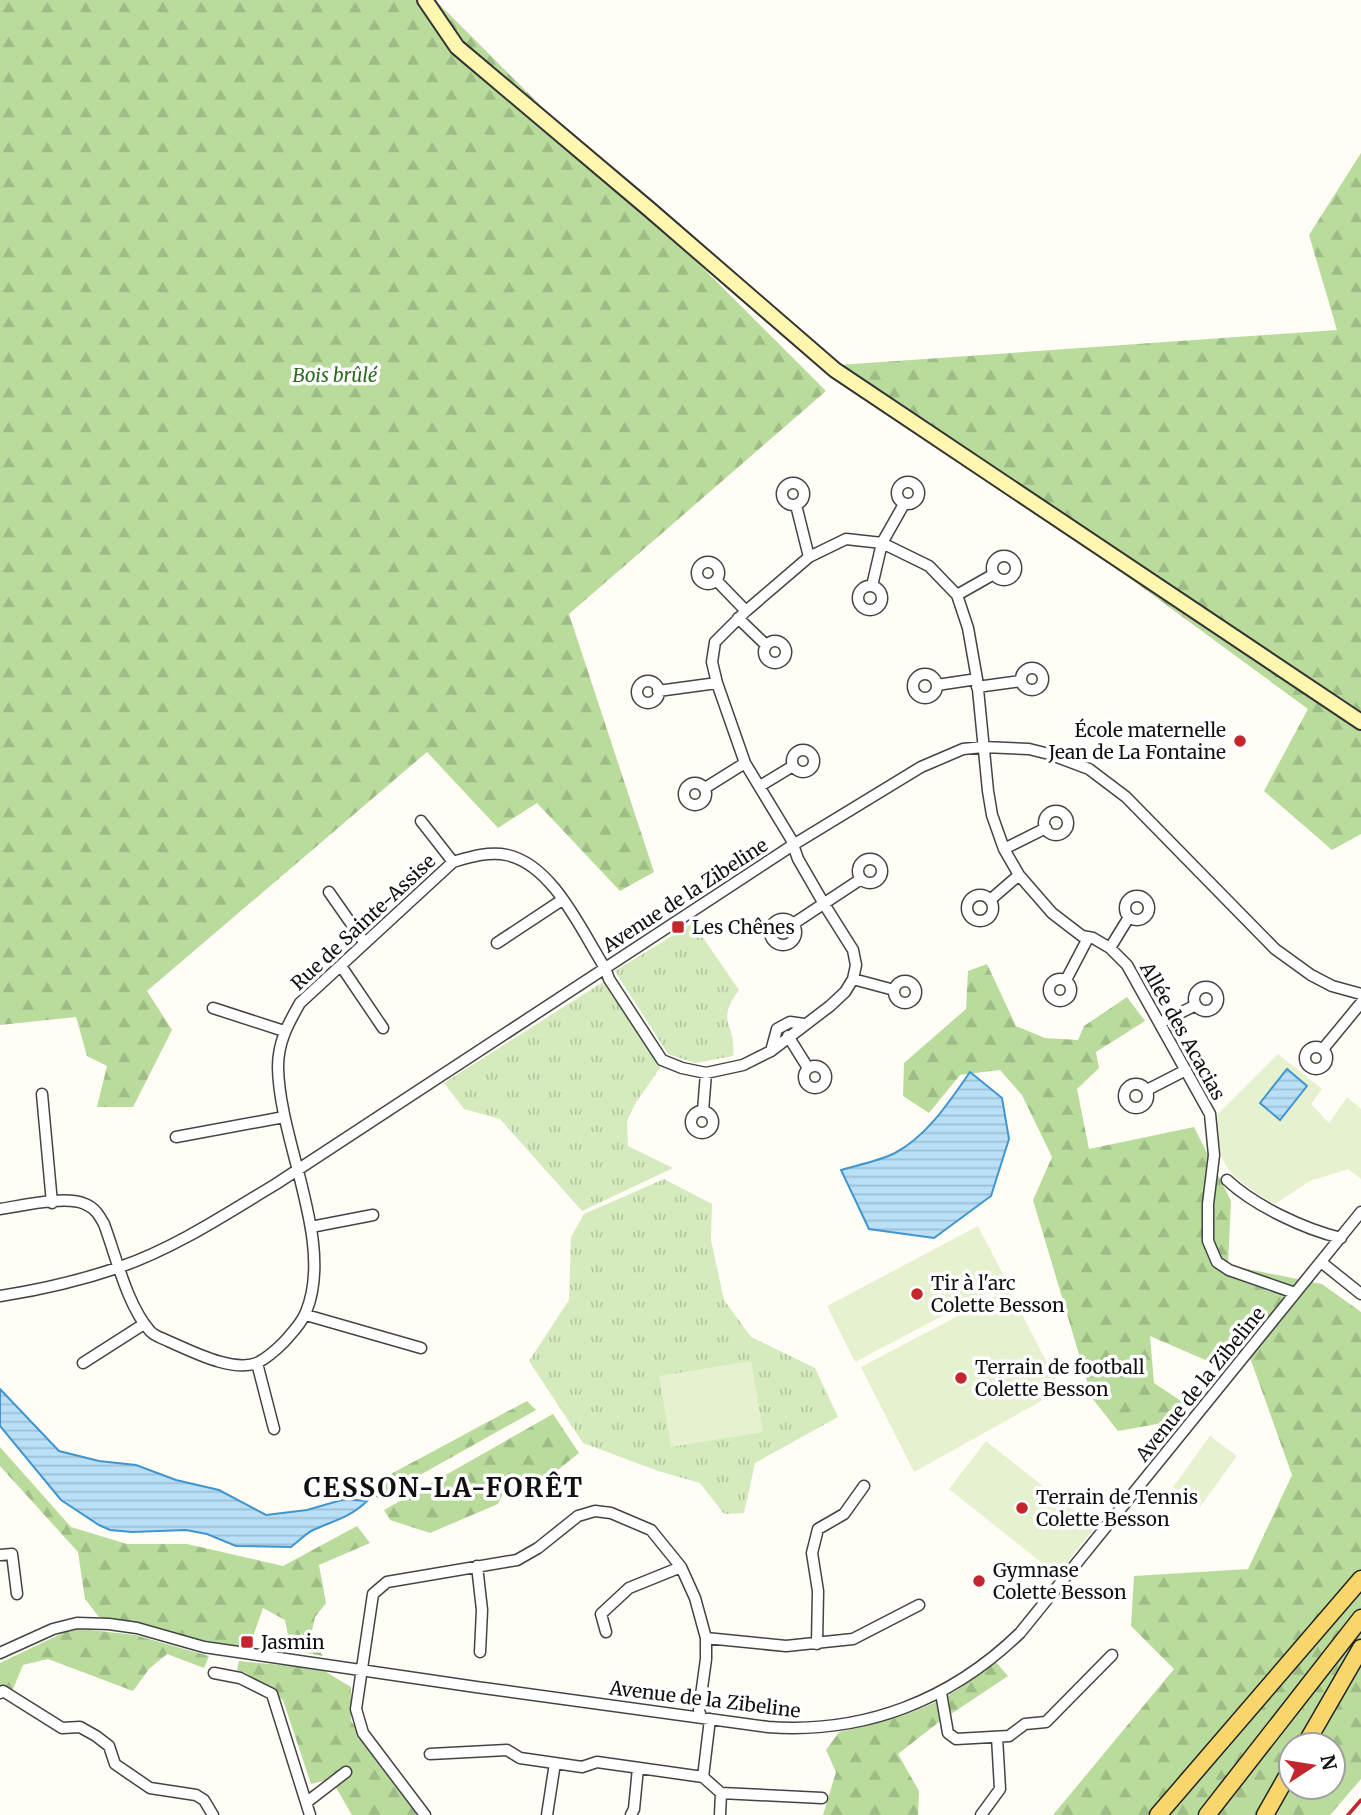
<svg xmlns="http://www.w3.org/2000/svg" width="1361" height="1815" font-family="Merriweather,serif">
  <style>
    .forest { fill: url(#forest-firs); fill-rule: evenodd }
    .park { fill: url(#park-tufts) }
    .pitch { fill: #e6f2cf }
    .water { fill: url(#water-rules); stroke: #3f96cf; stroke-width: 2 }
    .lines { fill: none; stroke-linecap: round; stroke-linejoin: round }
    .street-casing { stroke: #444; stroke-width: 13 }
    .secondary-casing { stroke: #333; stroke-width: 18 }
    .primary-casing { stroke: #222; stroke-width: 19 }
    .street { stroke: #fff; stroke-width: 10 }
    .secondary { stroke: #fff6b0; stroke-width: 14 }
    .primary { stroke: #f9d66b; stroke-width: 16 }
    .rail { stroke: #c4262e; stroke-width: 3.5 }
    .poi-dot { fill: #c4262e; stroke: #fff; stroke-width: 2.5 }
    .labels { text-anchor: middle; stroke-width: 7; stroke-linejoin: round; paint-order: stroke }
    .park-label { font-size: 19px; font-style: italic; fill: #2f6b1f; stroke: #fff }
    .poi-label { font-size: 19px; fill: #111; stroke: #fff; text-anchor: start }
    .street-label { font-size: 19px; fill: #111; stroke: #fff }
    .district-label { font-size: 26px; font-weight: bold; letter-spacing: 2px; fill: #111; stroke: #fff }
  </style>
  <defs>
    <pattern id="forest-firs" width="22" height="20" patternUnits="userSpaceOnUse" patternTransform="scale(1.75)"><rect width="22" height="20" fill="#b9dc9c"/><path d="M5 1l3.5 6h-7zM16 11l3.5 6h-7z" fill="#9ebc85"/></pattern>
    <pattern id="park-tufts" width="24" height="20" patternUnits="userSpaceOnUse" patternTransform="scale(1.75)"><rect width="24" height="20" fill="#d5ebbd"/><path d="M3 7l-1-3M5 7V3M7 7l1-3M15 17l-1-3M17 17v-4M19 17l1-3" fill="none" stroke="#b6c8a1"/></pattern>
    <pattern id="water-rules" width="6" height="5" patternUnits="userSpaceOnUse" patternTransform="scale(1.75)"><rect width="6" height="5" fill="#b9e0f7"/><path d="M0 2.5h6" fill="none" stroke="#9ebfd3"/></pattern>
  </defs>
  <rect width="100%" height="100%" fill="#fffdf5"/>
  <path class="forest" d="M0 0H435L826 391 569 614 654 872 620 891 537 803 498 828 427 752 147 991 172 1030 133 1107H97L107 1066 87 1056 76 1017 0 1025Z
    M1361 153V834L1332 850 1264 791 1308 709 839 365 1337 330 1309 235Z
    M987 964 1016 1026 1045 1038 1078 1040 1084 1026 1127 997 1145 1021 1096 1052 1099 1068 1077 1089 1089 1149 1194 1127 1231 1201 1228 1265 1322 1284 1361 1312V1779L1330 1815H1053L1174 1669 1131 1626 1134 1576 1248 1569 1292 1475 1242 1335 1210 1362 1150 1336 1154 1383 1187 1405 1174 1421 1118 1431 1092 1398 1033 1200 1052 1157 1022 1095 1000 1070 960 1075 929 1113 903 1096 904 1063 966 1009 968 971ZM1291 1745H1333V1787H1291Z
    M527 1401 536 1410 379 1498 359 1491Z
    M553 1414 579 1453 533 1490 511 1477 498 1504 430 1533 390 1520 384 1510Z
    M0 1447 71 1527 127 1544H187L283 1566 357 1526 370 1543 319 1565 326 1603 315 1617 311 1635 323 1656 291 1650 285 1620 263 1608 249 1648 180 1636 99 1617 85 1599 78 1552 0 1466Z
    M73 1628 135 1635 209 1656 204 1668 167 1654 149 1669 133 1691 48 1659 23 1665 13 1689 0 1693V1663Z
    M994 1660 1008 1676 939 1722 898 1754 919 1791 918 1815H823L836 1772 826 1750 839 1732C881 1723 929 1711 964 1685 975 1678 984 1669 994 1660Z
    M239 1661 321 1669 351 1687V1721L417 1815H352L331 1779 311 1784 283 1700 246 1673 237 1670Z"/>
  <path class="park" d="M693 923 739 990C714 1024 737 1022 733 1056L695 1063 668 1054 615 971Z
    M606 980 662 1065 635 1104 627 1121 628 1146 673 1168 582 1211 500 1119 464 1109 444 1083Z
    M664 1179 712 1204 711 1240 724 1300 751 1337 815 1368 838 1417 755 1463 744 1513 724 1514 700 1483 658 1471 583 1443 529 1361 569 1300 571 1237 584 1214Z"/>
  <path class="pitch" d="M1278 1054 1322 1089 1311 1104 1329 1123 1347 1097 1361 1109V1179L1348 1169 1310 1181 1275 1204C1259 1195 1230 1178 1223 1160 1218 1148 1219 1129 1217 1115Z
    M978 1226 1007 1282 855 1362 827 1306Z
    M1009 1289 1061 1390 914 1472 861 1367Z
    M751 1361 763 1432 671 1447 659 1376Z
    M1210 1436 1237 1456 1200 1507 1173 1487Z
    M986 1441 1095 1527 1057 1575 949 1489Z"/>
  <path class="water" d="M1287 1069 1307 1086 1280 1120 1260 1103Z
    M970 1072 1002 1098 1009 1139 991 1196 934 1238 869 1229 841 1170C858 1165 879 1161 895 1153 928 1135 949 1102 970 1072Z
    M0 1389 59 1451 99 1461 136 1465 176 1480 219 1490 266 1515 307 1510 345 1499 367 1501C351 1517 333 1521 313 1530 305 1534 298 1542 291 1547L236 1546 207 1534 186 1530 132 1532 110 1530 99 1525 61 1500 0 1426Z"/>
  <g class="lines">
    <g class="street-casing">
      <path id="street" d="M897 493a11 11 0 1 1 22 0a11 11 0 1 1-22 0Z
        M782 494a11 11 0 1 1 22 0a11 11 0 1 1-22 0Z
        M796 505 809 557
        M992 568a12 12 0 1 1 24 0a12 12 0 1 1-24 0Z
        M697 573a11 11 0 1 1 22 0a11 11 0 1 1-22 0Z
        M716 580 746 611
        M872 586 882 543 904 504
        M858 598a12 12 0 1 1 24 0a12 12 0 1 1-24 0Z
        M957 595 994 574
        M738 618 766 645
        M764 652a11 11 0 1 1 22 0a11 11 0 1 1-22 0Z
        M1021 679a11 11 0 1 1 22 0a11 11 0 1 1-22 0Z
        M913 686a12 12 0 1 1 24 0a12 12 0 1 1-24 0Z
        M637 692a11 11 0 1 1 22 0a11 11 0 1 1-22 0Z
        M937 685 977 679
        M977 687 1021 681
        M658 691 717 683
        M792 761a11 11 0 1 1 22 0a11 11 0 1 1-22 0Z
        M684 794a11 11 0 1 1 22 0a11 11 0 1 1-22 0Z
        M760 786 793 766
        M705 788 745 763
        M1044 823a12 12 0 1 1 24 0a12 12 0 1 1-24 0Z
        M421 821 453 862
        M1004 849 1046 828
        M858 871a12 12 0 1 1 24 0a12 12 0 1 1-24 0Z
        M329 892 364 942
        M967 908a13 13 0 1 1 26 0a13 13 0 1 1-26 0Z
        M1125 908a12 12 0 1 1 24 0a12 12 0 1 1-24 0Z
        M990 900 1019 875
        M770 932a13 13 0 1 1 26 0a13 13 0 1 1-26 0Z
        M793 924 861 879
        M497 943 562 900
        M1110 948 1129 917
        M341 966 383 1028
        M1049 990a11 11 0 1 1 22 0a11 11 0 1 1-22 0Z
        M853 979 894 990
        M1066 980 1088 938
        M894 992a11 11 0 1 1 22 0a11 11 0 1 1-22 0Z
        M1194 999a12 12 0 1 1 24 0a12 12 0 1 1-24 0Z
        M213 1008 284 1031
        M1160 1023 1196 1005
        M788 1036 808 1068
        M1305 1058a11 11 0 1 1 22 0a11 11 0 1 1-22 0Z
        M1323 1049 1361 1003
        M771 1051 777 1029 790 1022 804 1024
        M804 1077a11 11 0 1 1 22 0a11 11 0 1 1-22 0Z
        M1124 1096a12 12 0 1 1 24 0a12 12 0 1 1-24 0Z
        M1147 1090 1186 1070
        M42 1094 52 1203
        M691 1122a11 11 0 1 1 22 0a11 11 0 1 1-22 0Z
        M703 1111 706 1073
        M176 1137 284 1117
        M1227 1180C1255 1206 1304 1229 1341 1238
        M0 1209C21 1206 66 1195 85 1204 95 1208 99 1215 104 1224 116 1256 127 1305 150 1331 154 1336 162 1338 168 1341 191 1351 235 1374 259 1362 268 1357 277 1349 284 1342 292 1333 302 1323 306 1312 335 1242 279 1142 278 1067 278 1042 288 1024 300 1003L453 862C470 857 489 851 507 855 553 865 581 930 605 968L609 979 662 1060 682 1068 706 1073 743 1065 771 1051 830 1006 845 992 853 979 856 965 853 950 824 904 798 859 791 839 745 763 717 683 712 662 715 642 746 611 809 557 846 539 882 543 929 566 957 595 968 628 977 679 988 791 992 815 1004 849 1019 875 1052 913 1082 936 1093 938 1110 948 1127 965 1210 1114 1214 1155 1208 1204V1241L1217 1262 1229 1270 1295 1293
        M311 1227 373 1215
        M1321 1262 1361 1294
        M0 1296C39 1290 82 1280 120 1267 175 1248 226 1214 276 1184L793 845 921 767 963 749 983 747 1029 749 1049 754 1089 769 1126 797 1275 949 1311 975 1332 986 1361 994
        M306 1315 421 1348
        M83 1363 144 1324
        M257 1363 274 1429
        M0 1555 12 1554 17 1594
        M477 1566 482 1610 480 1652
        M606 1632 601 1614 629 1588 681 1567
        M706 1638 786 1646 853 1639 919 1605
        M817 1644 818 1591 812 1553 818 1529 844 1514 864 1486
        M0 1653 53 1629 77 1623 109 1624 137 1628 204 1647 476 1687 768 1727C865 1734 951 1700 1020 1633L1361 1212
        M214 1673 240 1678 272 1694 310 1815
        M0 1693 3 1691 62 1728 80 1727 96 1736 109 1746 115 1764 150 1788 196 1795 204 1800 213 1815
        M941 1693 948 1733 956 1739 1009 1736 1025 1724 1046 1722 1112 1655
        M430 1754 507 1750 520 1758 582 1767 597 1762 703 1777 721 1793 822 1798
        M703 1777 710 1719
        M307 1802 346 1772
        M425 1815 363 1733 356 1709 373 1594 387 1582 517 1560 538 1548 578 1516 595 1511 611 1513 651 1530 681 1567 695 1598 706 1638V1659L699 1710 701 1717
        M547 1815 555 1763
        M631 1815 634 1809 638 1768
        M720 1815 721 1793
        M981 1815 1000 1789 997 1737"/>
    </g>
    <g class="secondary-casing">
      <path id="secondary" d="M425 0 457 47 649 209 835 370 1361 722"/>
    </g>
    <g class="primary-casing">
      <path id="primary" d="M1305 1745 1361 1648
        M1158 1815 1361 1579
        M1207 1815 1361 1618
        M1265 1815 1291 1769"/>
    </g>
    <use href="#street" class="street"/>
    <use href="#secondary" class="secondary"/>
    <use href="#primary" class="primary"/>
    <path class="rail" d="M1348 1815 1361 1800"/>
  </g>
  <g class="poi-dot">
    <circle cx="1240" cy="741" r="7"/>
    <rect x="671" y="920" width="14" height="14" rx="3.5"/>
    <circle cx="917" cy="1294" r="7"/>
    <circle cx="961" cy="1378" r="7"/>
    <circle cx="1022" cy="1508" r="7"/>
    <circle cx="979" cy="1581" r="7"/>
    <rect x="240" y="1635" width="14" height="14" rx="3.5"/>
  </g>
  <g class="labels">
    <g class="park-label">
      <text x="335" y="382">Bois brûlé</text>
    </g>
    <g class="poi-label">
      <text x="1226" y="737" text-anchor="end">École maternelle<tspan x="1226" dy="22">Jean de La Fontaine</tspan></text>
      <text x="692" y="934">Les Chênes</text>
      <text x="931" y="1290">Tir à l'arc<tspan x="931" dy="22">Colette Besson</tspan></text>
      <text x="975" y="1374">Terrain de football<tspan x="975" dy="22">Colette Besson</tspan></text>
      <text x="1036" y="1504">Terrain de Tennis<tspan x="1036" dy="22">Colette Besson</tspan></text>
      <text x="993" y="1577">Gymnase<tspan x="993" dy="22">Colette Besson</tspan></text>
      <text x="261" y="1649">Jasmin</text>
    </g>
    <g class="street-label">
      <text transform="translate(685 895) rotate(-33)" y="7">Avenue de la Zibeline</text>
      <text transform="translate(363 922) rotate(-43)" y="7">Rue de Sainte-Assise</text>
      <text transform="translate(1183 1031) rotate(61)" y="7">Allée des Acacias</text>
      <text transform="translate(1200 1384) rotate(-51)" y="7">Avenue de la Zibeline</text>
      <text transform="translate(705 1699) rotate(7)" y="7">Avenue de la Zibeline</text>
    </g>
    <g class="district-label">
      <text x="444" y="1497">CESSON-LA-FORÊT</text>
    </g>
  </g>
  <g transform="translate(1312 1766) rotate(78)"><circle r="33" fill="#ffffff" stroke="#a0a0a0" stroke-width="2"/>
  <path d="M0-5L12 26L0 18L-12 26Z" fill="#c4262e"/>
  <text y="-10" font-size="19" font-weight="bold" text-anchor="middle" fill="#111111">N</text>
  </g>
</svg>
